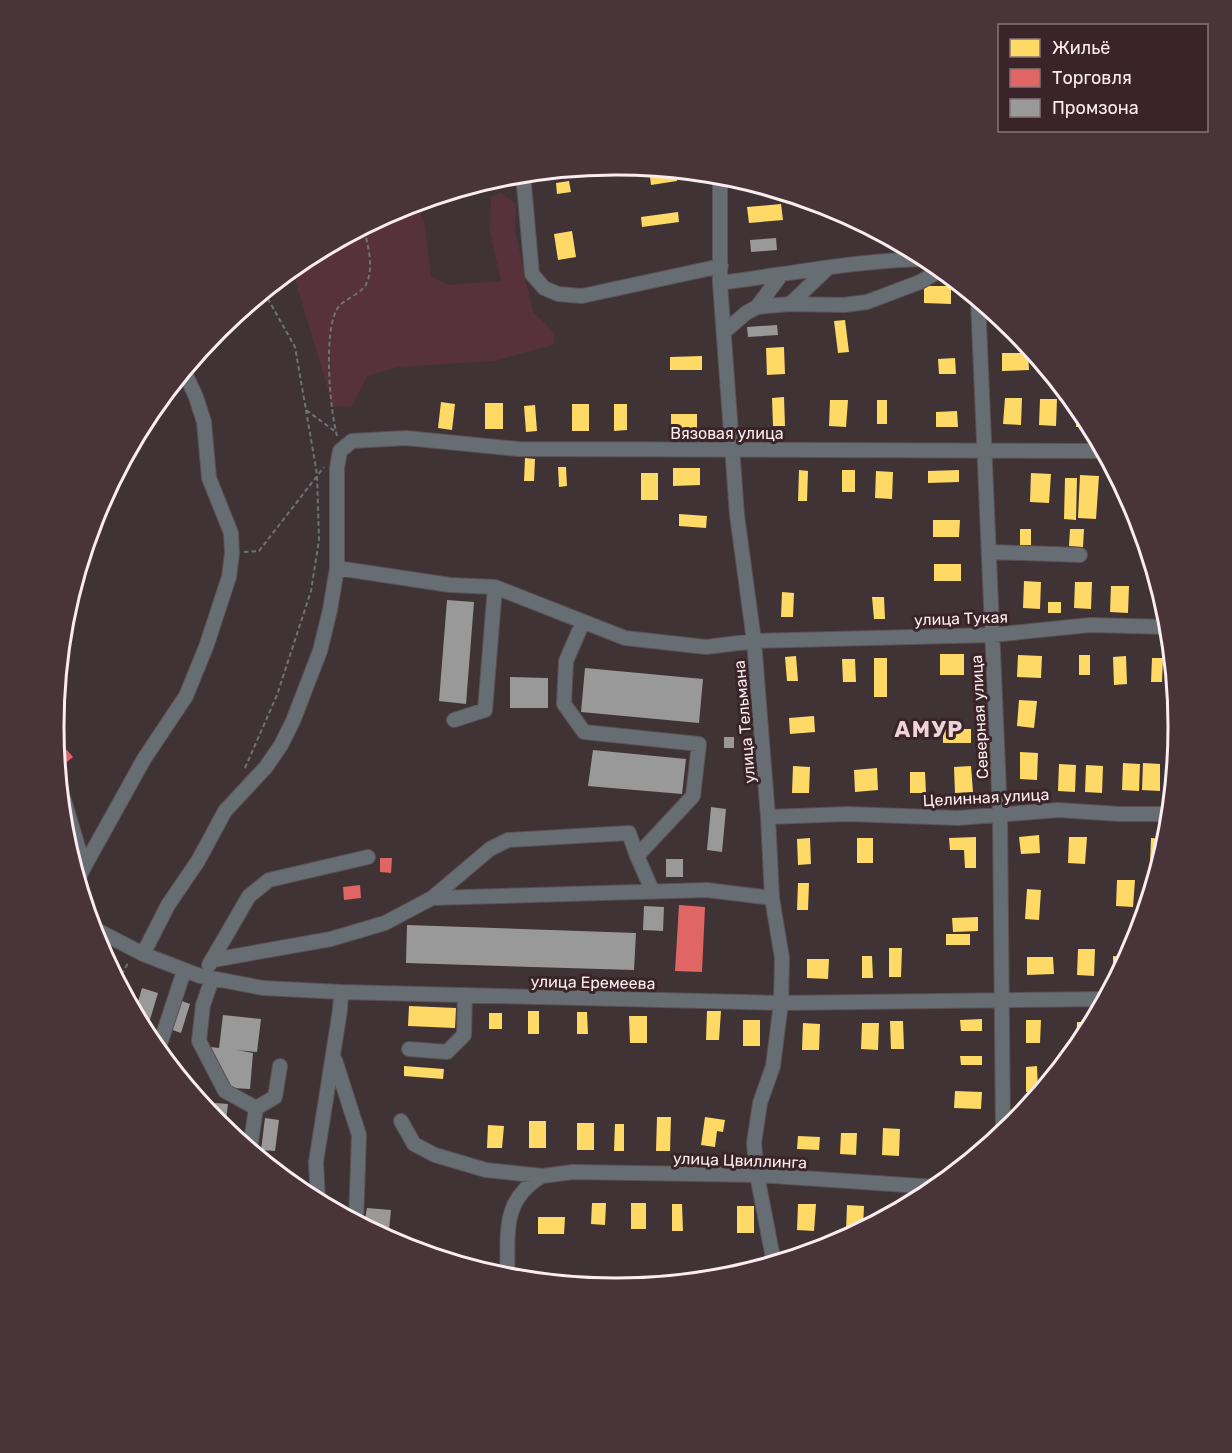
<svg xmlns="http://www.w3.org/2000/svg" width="1232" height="1453" font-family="Rubik,sans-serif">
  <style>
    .green { fill: #57323c }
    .homes { fill: #ffd966 }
    .shops { fill: #e06666 }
    .industry { fill: #999 }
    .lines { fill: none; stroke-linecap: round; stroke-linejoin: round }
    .minor-casing { stroke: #5c5154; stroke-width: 16 }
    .path { stroke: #6f7277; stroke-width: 2; stroke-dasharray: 4.5 3; stroke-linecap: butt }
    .minor { stroke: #666e74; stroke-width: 14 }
    .labels { text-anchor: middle; stroke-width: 6; stroke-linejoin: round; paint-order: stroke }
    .street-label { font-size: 16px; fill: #fbecef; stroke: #3a2429 }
    .district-label { font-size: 22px; font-weight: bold; letter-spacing: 1.5px; fill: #f0d2d9; stroke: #3a2429 }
    .rim { fill: none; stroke: #fbecef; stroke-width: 3 }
  </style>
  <rect width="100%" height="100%" fill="#3f3336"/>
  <path class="green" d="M501 193 516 204 515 230 533 312 555 333 553 345 493 361 398 367 367 376 351 407 333 406 296 283 293 268 304 259 401 207 415 203 424 220 431 276 448 285 501 281 490 232 491 197Z"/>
  <path class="homes" d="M649 168 676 170 677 181 651 185Z
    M569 181 571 192 557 194 556 183Z
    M781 204 783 220 749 223 747 207Z
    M678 212 679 222 642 227 641 217Z
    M572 231 576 257 558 260 554 234Z
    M924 286H951V304L924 303Z
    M845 320 849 352 838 353 834 321Z
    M784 347 785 374 767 375 766 348Z
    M1002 353H1028L1029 370 1002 371Z
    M702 356V370H670V357Z
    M955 358 956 374H939L938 359Z
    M784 397 785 426H773L772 398Z
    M1005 398H1022L1021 425 1003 424Z
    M1040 399H1057L1056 426 1039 425Z
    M830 400H848L846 427 829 426Z
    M877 400H887V424H877Z
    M441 402 455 404 452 430 438 428Z
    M485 403H503V429H485Z
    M572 404H589V431H572Z
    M614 404H627V430L614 431Z
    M535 405 537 431 526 432 524 406Z
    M1077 406 1083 415 1090 427H1076Z
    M957 411 958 427H936V412Z
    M671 414H697V431H671Z
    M525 458 535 459 534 481H524Z
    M558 467H566L567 486 559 487Z
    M673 468H700V485L673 486Z
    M799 470 808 471 807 501H798Z
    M842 470H855V492H842Z
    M959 470V482L928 483V471Z
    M876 471 893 472 892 499 875 498Z
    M641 473H658V500H641Z
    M1031 473 1051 474 1049 503 1030 502Z
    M1080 475 1099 476 1096 519 1078 518Z
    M1065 478H1077L1076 520 1064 519Z
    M679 514 707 516 706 528 679 526Z
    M933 520H960L959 537H933Z
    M1020 529H1031V545H1020Z
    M1070 529H1084L1083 547 1069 546Z
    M934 564H961V581H934Z
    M1024 581 1041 582 1040 609 1023 608Z
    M1075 582H1092L1091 609 1074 608Z
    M1111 586H1129L1128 613 1110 612Z
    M782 592 794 593 793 617H781Z
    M872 597H884L885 619H874Z
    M1048 602H1061V613H1048Z
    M940 654H964V675H940Z
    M1018 655 1042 656 1041 678 1017 677Z
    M1079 655H1090V675H1079Z
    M796 656 798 681H787L785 657Z
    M1126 656 1127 684 1114 685 1113 657Z
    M874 658H887V697H874Z
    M1152 658H1163L1162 682H1151Z
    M842 659H855L856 682H843Z
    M1019 700 1037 701 1034 728 1017 726Z
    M814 716 815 732 790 734 789 718Z
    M943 729H971V743H943Z
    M1020 752 1038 753 1037 780 1020 779Z
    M1123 763 1140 764 1139 791 1122 790Z
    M1143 763 1160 764V791L1142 790Z
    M1059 764 1076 765 1075 792 1058 791Z
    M1086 765 1103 766 1102 793 1085 792Z
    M793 766 810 767 809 793H792Z
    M971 766 973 792 955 793 954 767Z
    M877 768 878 790 855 792 854 770Z
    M910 772H925L926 793H910Z
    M1039 835 1040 853 1021 854 1019 837Z
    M976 837V868H965L964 850H950L949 838Z
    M1069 837H1087L1085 864 1068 863Z
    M810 838 811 864 798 865 797 839Z
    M857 838H873V863H857Z
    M1151 838 1166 839 1158 865H1150Z
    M1117 880H1135L1133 907 1116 906Z
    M798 883H809L808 910H797Z
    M1027 889 1041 890 1039 920 1025 919Z
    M978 917V931L953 932 952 918Z
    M946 934H970V945H946Z
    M889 948H902L901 977H889Z
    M1078 949H1095L1094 976 1077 975Z
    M862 956H872L873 978H862Z
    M1113 956 1127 957 1118 974 1113 973Z
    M1027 957H1053L1054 974 1027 975Z
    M807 959H829L828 979 807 978Z
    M409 1006 456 1008 455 1028 408 1026Z
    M528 1011H539V1034H528Z
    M707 1011H721L719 1040H706Z
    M577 1012H587L588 1034H577Z
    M489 1013H502V1029H489Z
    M629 1016H647V1043H630Z
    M982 1019V1031H961L960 1020Z
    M743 1020H760V1046H743Z
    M1026 1020H1041L1040 1043H1026Z
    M890 1021H903L904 1049H891Z
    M1077 1022H1088V1030L1078 1045H1076Z
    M803 1023 820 1024 819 1050H802Z
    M862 1023H879L878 1050 861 1049Z
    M960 1056H982V1065H961Z
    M404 1066 444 1069 443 1079 404 1076Z
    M1037 1066 1038 1091 1026 1092V1067Z
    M955 1091 982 1092 981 1109 954 1108Z
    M657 1117H671L670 1151H656Z
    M705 1117 725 1120 723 1132 717 1131 715 1147 701 1145Z
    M529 1121H546V1148H529Z
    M577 1123H594V1150H577Z
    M615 1124H624V1151H614Z
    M488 1125 504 1126 502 1148H487Z
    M883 1128 900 1129 899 1156 882 1155Z
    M841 1133H857L856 1155 840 1154Z
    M798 1136 820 1137 819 1150 797 1149Z
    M592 1203H606L605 1225 591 1224Z
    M631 1203H646V1229H631Z
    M672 1204H682L683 1231H672Z
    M798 1204H816L814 1231 797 1230Z
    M847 1205 864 1206 863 1229 856 1232H846Z
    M737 1206H754V1233H737Z
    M538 1217H565L564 1234H538Z
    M537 1274H564L563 1283 537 1281Z"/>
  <path class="shops" d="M67 750 73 757 63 765 57 758Z
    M380 858H392L391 873 380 872Z
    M360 885 361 898 344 900 343 887Z
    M679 905 705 907 702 972 675 971Z"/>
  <path class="industry" d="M776 238 777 250 751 252 750 240Z
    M777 325 778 335 748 337 747 327Z
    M447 600 474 602 466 704 439 701Z
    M585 668 703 679 699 723 581 712Z
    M510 677 548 678V708H510Z
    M724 737H734V748H724Z
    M593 750 686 759 682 794 588 786Z
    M711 807 726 809 722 852 707 850Z
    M666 859H683V877H666Z
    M644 906 664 907 663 931 643 930Z
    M407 925 636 933 634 970 406 963Z
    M142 988 158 993 146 1033 135 1012Z
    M179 1000 190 1004 181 1033 170 1029Z
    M223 1015 261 1019 257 1052 237 1050 253 1053 250 1089 233 1088 226 1081 215 1060 211 1047 219 1048Z
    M215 1103 228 1104 225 1129 213 1117Z
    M265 1118 279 1120 275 1151 261 1150Z
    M367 1208 391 1210 388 1239 372 1230 373 1220 365 1219Z"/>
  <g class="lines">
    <g class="minor-casing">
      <path id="minor" d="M523 174 532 274 544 288 558 294 582 296 721 266
        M720 175V283L737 515 754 641 768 817 772 898 782 958 781 1003 773 1066 760 1103 754 1143 757 1175 774 1263
        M720 283C789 274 858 260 927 259
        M978 300 1000 815 1003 1132
        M790 304 828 268
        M757 307 781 275
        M724 332 746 313 757 307 790 304 844 305 867 302 920 282 941 270
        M990 552 1080 555
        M337 568 450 585 495 587 625 638 706 647 754 641 992 635 1090 625 1168 627
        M583 622 566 661 564 704 584 732 699 744 693 796 637 856
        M454 720 485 710 495 587
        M61 796 64 800 84 867 78 879
        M768 817 848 814 958 818 1058 810 1120 814H1169
        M84 867 144 759 186 696 206 647 229 577 232 553 231 533 209 478 204 422 196 397 184 371
        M432 898 490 849 508 840 629 833 637 856 652 890
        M93 928 143 954 200 976 263 988 341 992 781 1003 1104 999
        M143 954 168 905 198 861 225 811 266 767 281 745 293 721 320 651 330 610 337 568V468L340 451 352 441 406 438 518 449 1103 451
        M213 960 331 939 385 923 432 898 707 890 772 898
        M209 965 249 896 269 880 368 857
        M212 979 203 1005 199 1041 225 1091 256 1108 250 1149
        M409 1049 447 1052 464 1035 465 995
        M158 1050 184 971
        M335 1060 359 1135 356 1221
        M256 1108 275 1097 280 1066
        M401 1121 414 1144 435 1155 486 1170 542 1176 573 1172 757 1175 936 1187
        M318 1202 316 1162 340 1010 341 992
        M507 1278C509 1234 500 1201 542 1176"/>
    </g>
    <path class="path" d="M264 292 295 347 306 410 336 432
      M337 436C330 410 323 333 337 309 343 299 358 296 365 286 375 271 368 243 363 228
      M244 552 259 551 324 467
      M245 768 277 695 311 591 319 540 317 474 306 410
      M118 981 128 963"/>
    <use href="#minor" class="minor"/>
  </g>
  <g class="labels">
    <g class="street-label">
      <text x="727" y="439">Вязовая улица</text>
      <text transform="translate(961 618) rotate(-2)" y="6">улица Тукая</text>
      <text transform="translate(979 717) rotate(-93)" y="6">Северная улица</text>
      <text transform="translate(744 722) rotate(-95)" y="6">улица Тельмана</text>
      <text transform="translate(986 797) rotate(-3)" y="6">Целинная улица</text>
      <text transform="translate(593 982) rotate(1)" y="6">улица Еремеева</text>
      <text transform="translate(740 1160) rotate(2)" y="6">улица Цвиллинга</text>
    </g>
    <g class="district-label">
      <text x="929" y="737">АМУР</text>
    </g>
  </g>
  <path d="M0 0H1232V1453H0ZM615 175H617A551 551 0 0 1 1168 726V727A551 551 0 0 1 617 1278H615A551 551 0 0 1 64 727V726A551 551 0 0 1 615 175Z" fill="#493439" fill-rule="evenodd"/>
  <path class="rim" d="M615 175H617A551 551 0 0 1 1168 726V727A551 551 0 0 1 617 1278H615A551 551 0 0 1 64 727V726A551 551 0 0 1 615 175Z"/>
  <rect x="998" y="24" width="210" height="108" fill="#3a2429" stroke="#877478" stroke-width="1.5"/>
  <rect x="1010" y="39" width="30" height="18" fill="#ffd966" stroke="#877478" stroke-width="1.5"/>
  <text x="1052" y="54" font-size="18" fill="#fbecef">Жильё</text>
  <rect x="1010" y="69" width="30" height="18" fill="#e06666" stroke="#877478" stroke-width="1.5"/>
  <text x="1052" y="84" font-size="18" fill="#fbecef">Торговля</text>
  <rect x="1010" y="99" width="30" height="18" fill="#999999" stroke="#877478" stroke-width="1.5"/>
  <text x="1052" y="114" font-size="18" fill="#fbecef">Промзона</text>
</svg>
